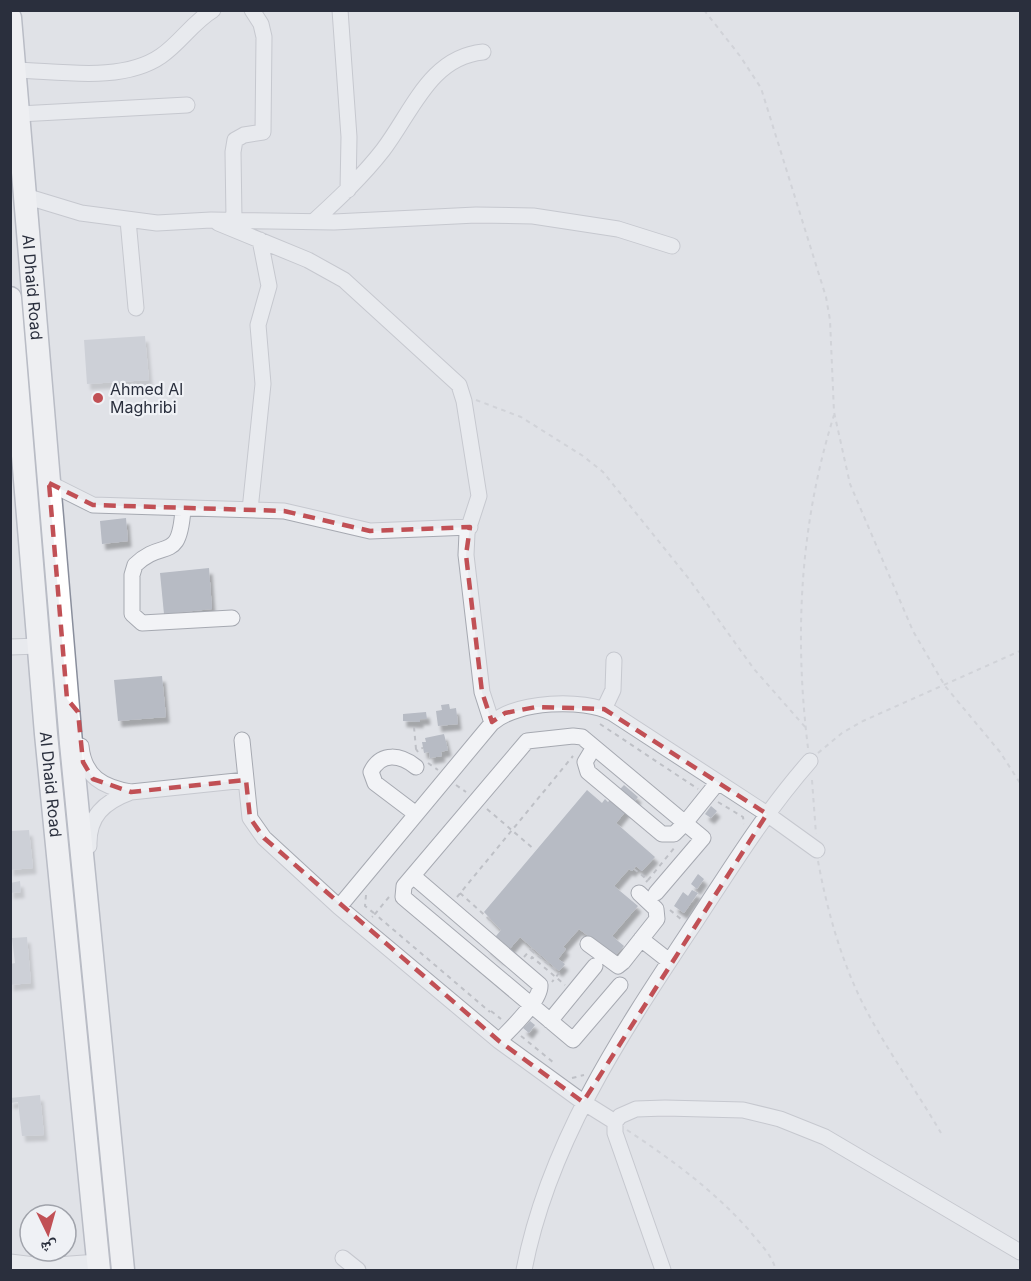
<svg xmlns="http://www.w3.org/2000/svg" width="1031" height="1281" font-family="Inter,'Noto Naskh Arabic',sans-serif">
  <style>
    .building { fill: #b7bbc4; filter: url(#shadow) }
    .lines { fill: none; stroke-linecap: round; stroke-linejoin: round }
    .minor-casing { stroke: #a6a9b1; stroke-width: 17 }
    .highway-casing { stroke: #898e9c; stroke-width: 25 }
    .path { stroke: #bec0c6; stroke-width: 2; stroke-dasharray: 4.5 4.5; stroke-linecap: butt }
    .minor { stroke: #f2f3f6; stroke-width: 15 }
    .highway { stroke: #fff; stroke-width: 22 }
    .marked { fill: none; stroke: #c15055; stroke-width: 4.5; stroke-dasharray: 12 8; stroke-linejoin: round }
    .poi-dot { fill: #c15055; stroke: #eff1f5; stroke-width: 2 }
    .labels { text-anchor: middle; stroke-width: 4.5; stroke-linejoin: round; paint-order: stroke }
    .street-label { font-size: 16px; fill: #2a2f3d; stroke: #eff1f5 }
    .poi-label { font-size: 16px; fill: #2a2f3d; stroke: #eff1f5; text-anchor: start }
  </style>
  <defs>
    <filter id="shadow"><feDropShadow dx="3.5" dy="6" stdDeviation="1.5" flood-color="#0004"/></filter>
  </defs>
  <rect width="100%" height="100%" fill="#e0e2e7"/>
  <path class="building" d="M145 336 149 380 87 384 84 340Z
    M126 518 128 541 102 544 100 521Z
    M209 568 212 609 164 614 160 573Z
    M162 676 166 717 118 721 114 680Z
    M449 704 450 709 456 708 458 724 438 726 436 711 442 710 441 705Z
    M426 712 427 719H420V722L403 721V714Z
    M444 734 448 750 441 752 442 756 430 758 429 752 424 753 422 742H426L425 738Z
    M624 785 638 797 616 823 655 857 642 871 636 866 632 871 629 869 614 886 638 906 612 936 624 946 615 956 579 929 563 947 566 949 558 959 565 964 559 971 520 937 501 959 487 947 501 930 484 912 587 790 602 803 605 799 608 802Z
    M711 806 717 811 711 818 705 814Z
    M29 830 33 868 10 870V831Z
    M698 874 704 879 697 889 691 884Z
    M20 881 21 892 10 893V883Z
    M692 890 698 893 684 913 674 906 683 892 688 896Z
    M27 937 31 983 10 985V964L15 963 12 938Z
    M530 1021 535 1025 529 1033 523 1028Z
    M40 1095 44 1135 22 1136 18 1102 10 1103V1098Z"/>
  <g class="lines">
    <g class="minor-casing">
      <path id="minor" d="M340 10 349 137 348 190
        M14 70C59 71 122 83 161 56 180 43 193 22 213 10
        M19 114 187 105
        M25 196 81 213 157 223 211 220 334 222 476 215 533 216 618 229 672 246
        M234 219 233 152 235 140 244 135 263 132 264 37 261 24 252 10
        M128 220 136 308
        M313 222C338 199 362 177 383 150 412 112 430 57 483 52
        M218 223 308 260 344 280 459 385 464 401 479 496 467 533 466 555 482 692 492 723
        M49 483 93 505 284 511 370 531 470 527
        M183 509C179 565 164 537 135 565L132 575V614L142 623 232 618
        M250 510 263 384 258 325 269 286 260 240
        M10 647 39 646
        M604 709 613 690 614 660
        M242 740 250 818 264 838 339 907 499 1041 583 1102 615 1122
        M81 746C84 777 103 787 131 792 104 802 88 816 89 846
        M594 747 585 762 588 772 662 834H674L685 823 703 838 656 893
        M416 767C401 755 381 751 371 772L375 783 416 814
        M131 792 246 780
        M413 876 540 985C541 1001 510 1029 499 1041
        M339 907 492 723C517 701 583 698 612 713L767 814 817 850
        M641 939 669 961
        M588 944 618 966 623 962 657 919 656 909 639 893
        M620 985 573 1040 410 903 403 897 404 886 527 741 573 736 582 737 685 823 718 782
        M550 1021 595 966
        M343 1258 358 1270
        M10 1262 43 1266 98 1262
        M524 1270C549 1140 624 1030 696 921 732 866 766 811 810 761
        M663 1270 615 1133V1122L620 1116 636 1109 665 1108 743 1110 780 1119 825 1137 1020 1252"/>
    </g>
    <g class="highway-casing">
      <g id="highway">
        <path id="s1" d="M10 18 71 743 123 1270"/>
        <path id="s2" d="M10 298 46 734 99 1270"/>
      </g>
    </g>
    <path class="path" d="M704 10 740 56 761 88 826 297 830 320 834 412 850 484 913 631 945 686 1000 752 1020 783
      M476 400 521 417 583 456 603 472 689 579 754 669 806 728
      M600 724 698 789
      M414 727 416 749
      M808 748C794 634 800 524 834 415
      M418 752 416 749 423 748
      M818 753 842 733 863 721 1020 651
      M428 763 438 770
      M812 780 816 834
      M456 785 466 792
      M718 802 743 817 744 824
      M487 809 535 850
      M818 861C827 910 841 960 863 1004 886 1049 916 1090 941 1133
      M634 869 648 880 646 882
      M648 880 675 847
      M460 893 491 921 489 923
      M366 895 365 906 375 914 372 917
      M389 897 375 914 490 1012
      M457 897 573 756
      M670 910 682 920
      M531 950 559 973 552 982
      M524 957 532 948
      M531 959 532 957 565 985
      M491 1011 501 1019
      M521 1036 554 1063
      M572 1078 584 1075
      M627 1130C672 1160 712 1189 748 1229 759 1243 771 1253 776 1270"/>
    <use href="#minor" class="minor"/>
    <use href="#highway" class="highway"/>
  </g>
  <path d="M0 0H1031V1281H0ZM49 483 93 505 284 511 370 531 470 527 466 555 482 692 492 722 505 713 536 707 604 709 767 814 583 1102 499 1041 264 838 250 818 246 780 131 792 93 779 83 762 78 712 67 699Z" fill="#e0e2e7" fill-opacity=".55" fill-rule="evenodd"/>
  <path class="marked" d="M49 483 93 505 284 511 370 531 470 527 466 555 482 692 492 722 505 713 536 707 604 709 767 814 583 1102 499 1041 264 838 250 818 246 780 131 792 93 779 83 762 78 712 67 699Z"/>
  <circle class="poi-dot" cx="98" cy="398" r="6"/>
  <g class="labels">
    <g class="street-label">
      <text dy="6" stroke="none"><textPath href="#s1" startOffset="270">Al Dhaid Road</textPath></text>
      <text dy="6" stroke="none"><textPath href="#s2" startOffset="488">Al Dhaid Road</textPath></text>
    </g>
    <g class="poi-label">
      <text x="110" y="395">Ahmed Al<tspan x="110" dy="18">Maghribi</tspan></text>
    </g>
  </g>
  <rect width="1031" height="1281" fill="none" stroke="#2a2f3d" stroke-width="24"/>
  <g transform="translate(48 1233) rotate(175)"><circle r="28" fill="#eff1f5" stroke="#a0a3ab" stroke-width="1.5"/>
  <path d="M0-4.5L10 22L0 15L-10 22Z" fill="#c15055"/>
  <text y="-9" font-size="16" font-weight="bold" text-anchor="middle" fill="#2a2f3d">ش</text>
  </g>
</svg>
